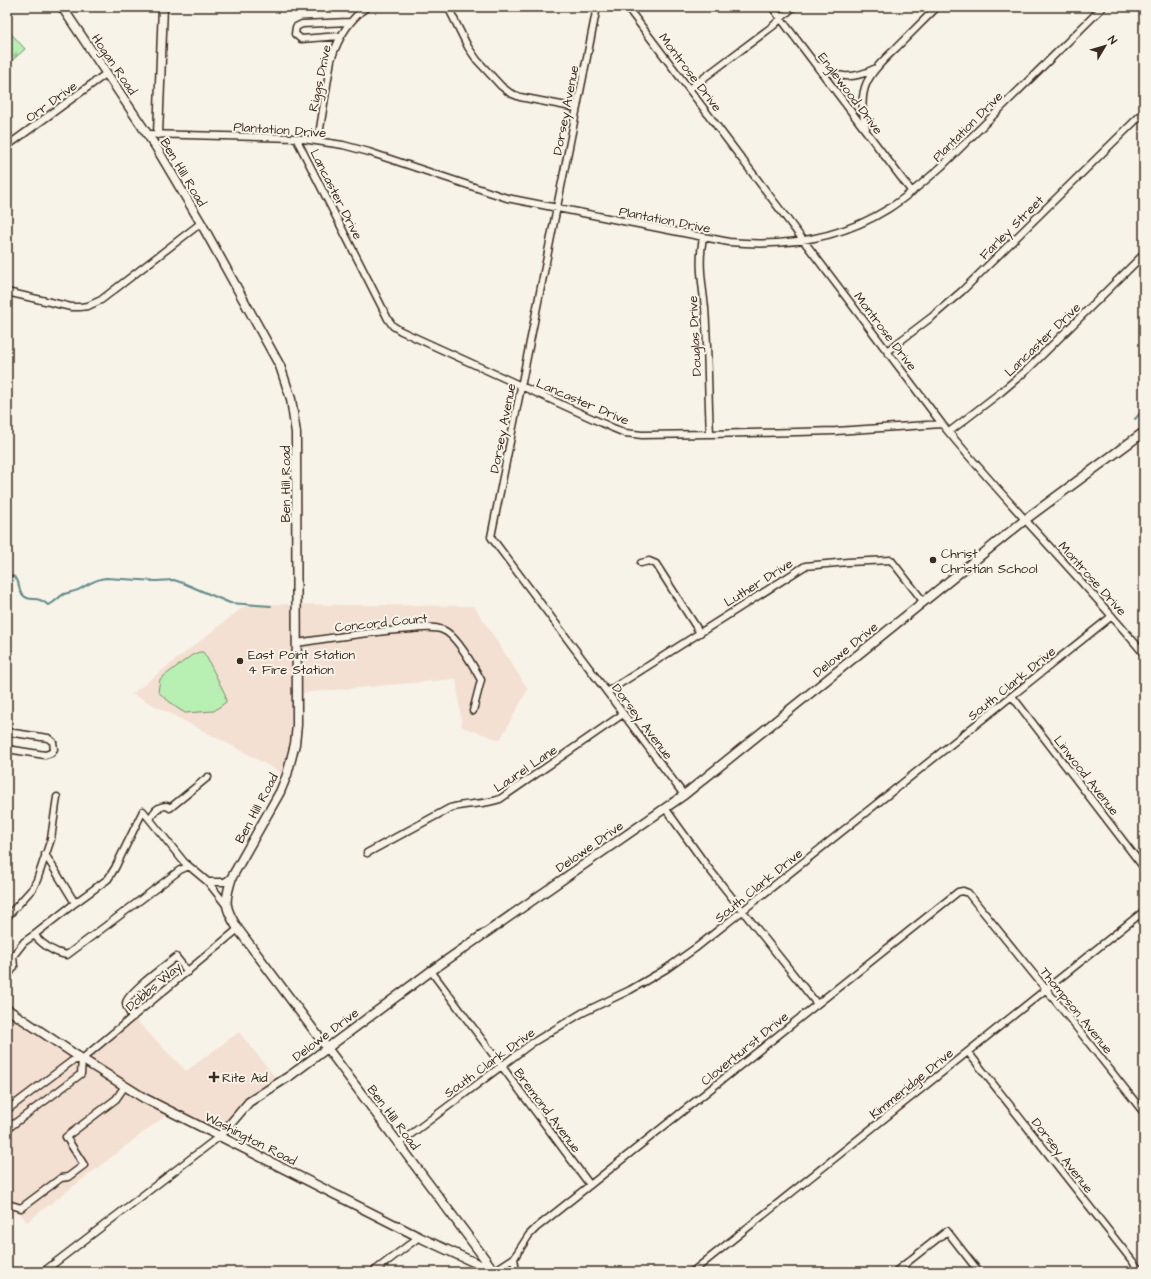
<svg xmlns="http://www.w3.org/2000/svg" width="1151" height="1279" font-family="'Architects Daughter',sans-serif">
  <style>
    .built { fill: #f4e0d3 }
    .forest { fill: url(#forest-firs); stroke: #7a8c68 }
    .pitch { fill: #b8efb2; stroke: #7a8c68 }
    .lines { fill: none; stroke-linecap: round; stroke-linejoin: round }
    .stream { stroke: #608a88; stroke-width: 2 }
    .minor-casing { stroke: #3b2a1e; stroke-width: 9 }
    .tertiary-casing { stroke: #3b2a1e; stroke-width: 11 }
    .minor { stroke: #f7f3e8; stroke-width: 6 }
    .tertiary { stroke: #f7f3e8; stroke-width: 8 }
    .poi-dot { fill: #3b2a1e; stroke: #f7f3e8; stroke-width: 1.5 }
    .labels { text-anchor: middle; stroke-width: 4; stroke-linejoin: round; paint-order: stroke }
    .street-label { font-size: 13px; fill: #3b2a1e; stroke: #f7f3e8 }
    .poi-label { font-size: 13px; fill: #3b2a1e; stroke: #f7f3e8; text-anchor: start }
  </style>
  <defs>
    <pattern id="forest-firs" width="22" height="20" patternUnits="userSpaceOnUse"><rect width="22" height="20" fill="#b8efb2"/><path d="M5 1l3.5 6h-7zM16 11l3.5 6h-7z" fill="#9fcd99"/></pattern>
  </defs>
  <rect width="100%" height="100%" fill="#f7f3e8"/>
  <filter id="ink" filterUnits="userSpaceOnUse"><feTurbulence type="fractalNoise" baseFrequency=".025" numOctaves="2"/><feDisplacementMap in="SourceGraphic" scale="8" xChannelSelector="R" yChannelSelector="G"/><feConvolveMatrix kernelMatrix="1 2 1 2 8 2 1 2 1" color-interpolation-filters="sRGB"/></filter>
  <g filter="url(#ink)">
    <path class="built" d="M247 604 474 606 528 689 500 740 462 727 456 679 301 693 300 732 288 777 246 753 132 694Z
      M7 1006 86 1057 134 1018 186 1071 239 1032 279 1082 248 1103 221 1138 169 1113 27 1222 7 1198Z"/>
    <path class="forest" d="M7 29 25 49 7 65Z"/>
    <path class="pitch" d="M199 652H203L206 656 225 694 226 702 214 711 185 713 177 708 158 692 160 679 192 655Z"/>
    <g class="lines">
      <path class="stream" d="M1135 419 1144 409
        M7 576H13C22 582 16 587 22 594 28 601 33 598 40 600 43 601 46 603 48 605 55 603 58 597 64 594 69 592 75 592 80 589 89 584 95 579 106 578L156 581 174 580 183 583 230 603 271 606"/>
      <g class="minor-casing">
        <path id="minor" d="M448 7 468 47 477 60 501 86 510 93 520 97 577 108
          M597 7 491 537 684 795
          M627 7 942 424C1006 503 1079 575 1144 654
          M772 7 912 192
          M340 36 301 39 295 34 296 27 302 24 350 22
          M819 66C837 79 854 79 874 69
          M689 89 773 26 793 7
          M866 128C855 86 870 73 898 46 911 33 924 20 937 7
          M147 134 296 138 343 145 369 152 507 198 729 242C784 247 840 239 888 209 907 197 924 182 941 167L1103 7
          M296 138 388 319 393 326 401 331 613 428 625 433 642 435 710 434 836 431 942 424
          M318 141 331 60C338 38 348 20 367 7
          M7 146 107 73
          M703 237C698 264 702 281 705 308 708 349 708 392 710 434
          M7 292 71 307H80L88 306 101 300 201 223
          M887 351 933 316 962 291 1144 112
          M949 432 1001 392 1027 370 1144 254
          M641 563 649 561 656 564 700 633
          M297 643C335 637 373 631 412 629 422 628 433 626 443 630 456 635 474 667 481 680L473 711
          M607 692 805 566 848 562 891 560 923 601
          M1012 696 1144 868
          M7 732 48 738 53 742 54 749 51 753 45 755 7 749
          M665 808 706 865 817 1004
          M150 819C154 812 157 806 167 806L170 808 208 777
          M367 853 450 808C467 803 484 805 500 799L623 714
          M45 854 75 903 34 935C43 945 54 953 67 955L155 889 180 870 189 866
          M75 903 108 879 115 868 143 811 184 862 208 882
          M226 905 208 882H225L232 877
          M7 917 33 888 37 880 51 839 57 797
          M431 971 590 1185
          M7 977 14 967 13 956 24 942 34 935
          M133 1017C130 1013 126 1009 126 1003 127 993 166 965 176 957L188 972
          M968 1052 1141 1272
          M7 1110 72 1061 82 1059 238 929
          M7 1129 81 1074 82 1059
          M398 1144 532 1043 582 1013 630 990 666 969 697 947 1112 616
          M7 1202 8 1204 21 1208 61 1178 68 1177 84 1165 66 1137 116 1099 125 1086
          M514 1258 516 1272
          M43 1272 220 1136
          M373 1272 419 1237
          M494 1272V1271L514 1258 529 1235 536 1228 958 892 963 891 968 893 1070 1019 1144 1113
          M692 1272 1144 911
          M895 1272 947 1231 979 1272"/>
      </g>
      <g class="tertiary-casing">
        <path id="tertiary" d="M62 7 156 147 201 223 280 366 291 399 296 433 297 725 295 744 287 775 280 792 232 877C224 902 224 907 238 929L494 1271
          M158 134 163 7
          M7 1009 82 1059 144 1098 419 1237 493 1271
          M220 1136 249 1102 291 1075 431 971 684 795 1026 519 1144 432"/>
      </g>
      <use href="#minor" class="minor"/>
      <use href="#tertiary" class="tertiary"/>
    </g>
  </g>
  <g class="poi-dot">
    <circle cx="933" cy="560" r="4"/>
    <circle cx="240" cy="661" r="4"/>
    <path d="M212 1071h4v4h4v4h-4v4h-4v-4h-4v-4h4z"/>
  </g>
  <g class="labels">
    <g class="street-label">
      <text transform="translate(115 64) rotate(56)" y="5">Hogan Road</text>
      <text transform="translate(691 72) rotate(53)" y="5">Montrose Drive</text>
      <text transform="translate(319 78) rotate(-78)" y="5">Riggs Drive</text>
      <text transform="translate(851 93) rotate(53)" y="5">Englewood Drive</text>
      <text transform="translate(51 101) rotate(-36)" y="5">Orr Drive</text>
      <text transform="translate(565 110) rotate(-79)" y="5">Dorsey Avenue</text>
      <text transform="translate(967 126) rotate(-45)" y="5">Plantation Drive</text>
      <text transform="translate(280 129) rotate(4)" y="5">Plantation Drive</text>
      <text transform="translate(184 172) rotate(59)" y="5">Ben Hill Road</text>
      <text transform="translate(337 194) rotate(63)" y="5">Lancaster Drive</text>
      <text transform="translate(665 219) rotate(11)" y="5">Plantation Drive</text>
      <text transform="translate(1011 227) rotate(-45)" y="5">Farley Street</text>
      <text transform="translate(886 331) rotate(53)" y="5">Montrose Drive</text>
      <text transform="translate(694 336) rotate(-93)" y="5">Douglas Drive</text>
      <text transform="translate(1042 339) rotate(-44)" y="5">Lancaster Drive</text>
      <text transform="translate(583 401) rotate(23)" y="5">Lancaster Drive</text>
      <text transform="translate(502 428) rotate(-79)" y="5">Dorsey Avenue</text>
      <text transform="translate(285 484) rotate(-90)" y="5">Ben Hill Road</text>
      <text transform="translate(1093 578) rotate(48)" y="5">Montrose Drive</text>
      <text transform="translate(758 582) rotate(-32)" y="5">Luther Drive</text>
      <text transform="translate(381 622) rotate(-6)" y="5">Concord Court</text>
      <text transform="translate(845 649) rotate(-39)" y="5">Delowe Drive</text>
      <text transform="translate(1011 683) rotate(-39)" y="5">South Clark Drive</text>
      <text transform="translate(643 721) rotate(53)" y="5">Dorsey Avenue</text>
      <text transform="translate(525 768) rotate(-34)" y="5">Laurel Lane</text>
      <text transform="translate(1087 775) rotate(52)" y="5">Linwood Avenue</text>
      <text transform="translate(256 808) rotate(-62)" y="5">Ben Hill Road</text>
      <text transform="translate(589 846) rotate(-35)" y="5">Delowe Drive</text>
      <text transform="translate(758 885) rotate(-39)" y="5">South Clark Drive</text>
      <text transform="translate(153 986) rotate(-40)" y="5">Dobbs Way</text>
      <text transform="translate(1077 1010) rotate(51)" y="5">Thompson Avenue</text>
      <text transform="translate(325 1034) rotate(-37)" y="5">Delowe Drive</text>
      <text transform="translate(744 1048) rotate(-39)" y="5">Cloverhurst Drive</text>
      <text transform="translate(489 1062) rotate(-36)" y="5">South Clark Drive</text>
      <text transform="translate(911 1083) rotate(-39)" y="5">Kimmeridge Drive</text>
      <text transform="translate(548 1110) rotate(53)" y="5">Bremond Avenue</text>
      <text transform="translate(394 1117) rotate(53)" y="5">Ben Hill Road</text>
      <text transform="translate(251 1138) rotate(27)" y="5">Washington Road</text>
      <text transform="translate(1063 1155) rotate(52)" y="5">Dorsey Avenue</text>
    </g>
    <g class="poi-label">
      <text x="941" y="558">Christ<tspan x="941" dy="15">Christian School</tspan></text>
      <text x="248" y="659">East Point Station<tspan x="248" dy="15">4 Fire Station</tspan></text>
      <text x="222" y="1082">Rite Aid</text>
    </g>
  </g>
  <rect width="1151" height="1279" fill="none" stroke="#f7f3e8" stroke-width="24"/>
  <rect x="12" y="12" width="1127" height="1255" fill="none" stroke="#3b2a1e" stroke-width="1.5" filter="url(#ink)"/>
  <g transform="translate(1105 46) rotate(52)" stroke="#f7f3e8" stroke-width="3" paint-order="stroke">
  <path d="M0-3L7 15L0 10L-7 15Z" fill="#3b2a1e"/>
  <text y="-6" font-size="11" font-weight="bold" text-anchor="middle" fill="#3b2a1e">N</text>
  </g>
</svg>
